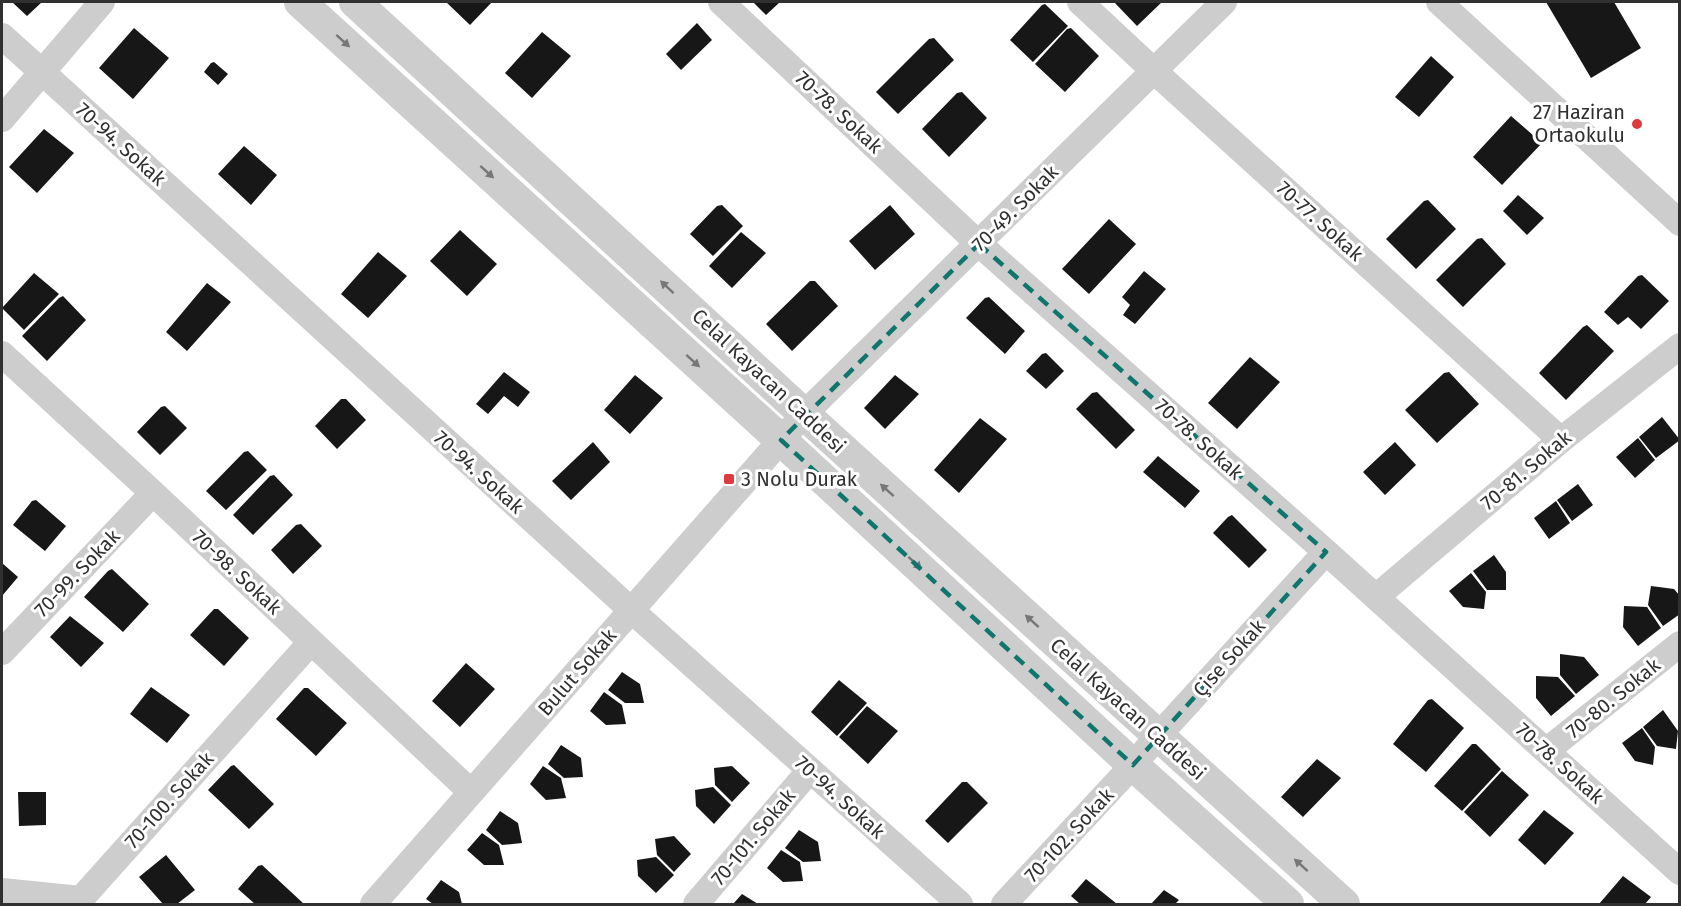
<svg xmlns="http://www.w3.org/2000/svg" width="1681" height="906" font-family="'Fira Sans',sans-serif">
  <style>
    .building { fill: #171717 }
    .lines { fill: none; stroke-linecap: round; stroke-linejoin: round }
    .minor { stroke: #cdcdcd; stroke-width: 26 }
    .tertiary { stroke: #cdcdcd; stroke-width: 32 }
    .oneway { fill: #777 }
    .marked { fill: none; stroke: #0f766e; stroke-width: 4.5; stroke-dasharray: 12 8; stroke-linejoin: round }
    .poi-dot { fill: #de3b3f; stroke: #fff; stroke-width: 2 }
    .labels { text-anchor: middle; stroke-width: 6; stroke-linejoin: round; paint-order: stroke }
    .street-label { font-size: 20px; fill: #303030; stroke: #fff }
    .poi-label { font-size: 20px; fill: #303030; stroke: #fff; text-anchor: end }
  </style>
  <rect width="100%" height="100%" fill="#fff"/>
  <path class="building" d="M12 2H42L27 16Z
    M446 2H492L470 25Z
    M753 2H780L766 15Z
    M1114 2H1162L1137 26Z
    M1546 2H1614L1641 48 1591 78Z
    M1045 4 1068 26 1033 62 1010 40 1042 5Z
    M697 23 712 40 681 70 666 54Z
    M134 28 169 58 133 99 99 68Z
    M1071 28 1099 56 1065 92 1035 64 1067 29Z
    M542 32 571 56 532 98 505 73Z
    M934 38 954 60 898 114 876 92 929 39Z
    M1431 56 1454 77 1419 117 1395 97Z
    M214 62 228 74 218 85 204 72 211 63Z
    M962 92 987 118 949 157 922 129 957 93Z
    M1511 116 1542 143 1502 185 1473 157Z
    M44 129 74 153 37 193 9 167Z
    M244 146 277 175 251 205 218 174Z
    M1518 195 1544 218 1527 235 1503 211Z
    M1428 200 1456 229 1416 269 1386 239 1424 201Z
    M722 205 743 226 713 256 690 234 717 206Z
    M890 205 915 234 875 270 849 241Z
    M1109 219 1136 244 1089 294 1062 269Z
    M460 230 497 264 467 296 430 261Z
    M741 232 766 253 732 288 709 266Z
    M1482 238 1506 264 1463 307 1436 280 1477 239Z
    M378 252 407 276 368 318 341 294Z
    M1144 271 1166 289 1135 324 1123 315 1130 305 1122 297Z
    M34 273 59 294 24 330 2 308Z
    M1642 275 1669 301 1641 329 1628 317 1618 325 1604 312 1638 276Z
    M810 281H815L838 306 792 351 766 324Z
    M207 283 231 302 187 351 166 332Z
    M63 296 86 320 47 361 22 336 59 298Z
    M989 297 1025 331 1005 354 966 318 985 298Z
    M1587 325 1614 351 1566 400 1539 373 1583 327Z
    M1046 353 1064 371 1046 389 1026 371 1042 354Z
    M1250 357 1280 382 1237 429 1208 403Z
    M504 372 530 392 518 407 504 396 488 414 476 404Z
    M1449 372 1479 404 1437 443 1405 410 1444 373Z
    M635 375 663 398 630 434 604 410Z
    M895 375 919 394 885 429 864 408Z
    M1097 392 1135 430 1116 449 1076 409 1092 393Z
    M341 399H346L366 420 337 449 315 426Z
    M165 406 187 428 160 455 137 432 161 407Z
    M1662 417 1680 440 1656 458 1639 437Z
    M980 418 1007 439 959 493 934 470Z
    M1638 438 1655 460 1635 478 1616 457Z
    M593 442 610 462 571 500 552 481Z
    M1395 442 1416 465 1385 495 1363 472Z
    M248 451 267 470 226 510 206 491 244 452Z
    M1158 456 1200 491 1185 508 1143 472Z
    M274 475 293 495 253 535 233 515 270 476Z
    M1578 484 1593 505 1572 521 1557 500Z
    M36 500 66 526 45 551 13 525 32 501Z
    M1556 501 1570 523 1549 539 1534 518Z
    M1232 515 1267 550 1249 568 1213 533 1228 517Z
    M301 524 322 546 293 574 271 550 296 525Z
    M1494 555 1506 572V590H1487L1473 571Z
    M2 563 18 577 2 596Z
    M112 569 149 604 123 632 84 597 108 571Z
    M1471 573 1486 592 1484 609 1463 607 1449 591Z
    M1651 586 1674 589 1680 596V614L1663 626 1648 605Z
    M1624 606 1647 607 1661 628 1638 646 1623 627Z
    M214 609H218L249 638 224 666 190 635Z
    M70 616 104 643 81 667 50 637Z
    M1560 654 1584 657 1599 675 1576 694 1560 675Z
    M466 663 495 689 460 727 432 701Z
    M622 672 640 684 644 703H625L608 690Z
    M1536 676 1558 677 1575 696 1551 716 1536 698Z
    M839 680 867 703 837 736 811 712Z
    M151 687 190 715 167 743 130 714Z
    M304 688H308L347 723 316 756 276 719Z
    M604 692 622 705 626 724 606 725 590 711Z
    M1432 699 1464 728 1426 772 1393 744 1428 700Z
    M867 706 898 731 868 764 839 737Z
    M1663 710 1678 731 1676 749 1657 746 1643 727Z
    M1642 728 1655 747 1653 765 1635 761 1622 743Z
    M1472 744H1476L1501 769 1462 811 1434 786Z
    M561 745 581 758 583 777 564 778 548 764Z
    M1317 759 1341 778 1303 817 1281 797Z
    M234 765 274 804 249 829 208 790 231 766Z
    M543 766 561 778 566 798 546 800 530 784Z
    M732 766 750 783 732 802 715 785 714 768Z
    M1502 771 1529 795 1490 837 1464 812Z
    M962 782H967L988 803 948 843 925 821Z
    M713 787 731 805 714 824 696 806 695 790Z
    M18 792H46V825L19 826Z
    M1544 810 1574 833 1545 865 1518 840Z
    M500 811 518 823 522 843 502 845 486 830Z
    M799 830 818 842 821 861 803 862 785 848Z
    M482 833 499 845 504 865H484L467 850Z
    M674 836 691 854 674 872 657 855 655 839Z
    M781 850 800 862 803 881 783 882 767 868Z
    M166 855 195 890 177 904H163L139 877Z
    M656 857 674 875 656 893 638 876 637 860Z
    M262 865 304 904H255L238 889 258 866Z
    M1623 876 1651 897 1645 904H1599Z
    M1086 879 1117 904H1080L1071 896Z
    M441 880 459 892 462 904H433L426 899Z
    M1164 890 1179 900 1175 904H1151Z
    M742 894 758 904H733Z"/>
  <g class="lines">
    <path class="minor" d="M721 2 979 244 1326 552 1680 872
      M1080 2 1154 71 1561 440
      M1439 2 1680 223
      M2 36 41 71 631 610 960 904
      M2 119 102 2
      M2 354 153 493 471 792
      M1376 597 1561 440 1680 346
      M2 652 153 493
      M1546 751 1680 644
      M2 891 81 899 311 642
      M373 904 804 414 1224 2
      M696 904 810 770
      M1004 904 1133 765 1158 736 1326 552"/>
    <path class="tertiary" d="M300 2 781 440 1133 765 1288 904
      M355 2 804 414 1344 904"/>
  </g>
  <defs><path id="oneway-solid" d="M-6-.8H1V-3.2L6.5 0L1 3.2V.8H-6Z" transform="scale(1.5)"/></defs>
  <g class="oneway">
    <use href="#oneway-solid" transform="translate(343 41) rotate(42)"/>
    <use href="#oneway-solid" transform="translate(487 172) rotate(42)"/>
    <use href="#oneway-solid" transform="translate(667 287) rotate(-137)"/>
    <use href="#oneway-solid" transform="translate(693 361) rotate(42)"/>
    <use href="#oneway-solid" transform="translate(887 490) rotate(-138)"/>
    <use href="#oneway-solid" transform="translate(915 563) rotate(43)"/>
    <use href="#oneway-solid" transform="translate(1032 621) rotate(-138)"/>
    <use href="#oneway-solid" transform="translate(1301 865) rotate(-138)"/>
  </g>
  <path class="marked" d="M979 244 1326 552 1133 765 781 440Z"/>
  <g class="poi-dot">
    <circle cx="1637" cy="124" r="6"/>
    <rect x="723" y="473" width="12" height="12" rx="3"/>
  </g>
  <g class="labels">
    <g class="street-label">
      <text transform="translate(839 112) rotate(43)" y="7">70-78. Sokak</text>
      <text transform="translate(121 144) rotate(42)" y="7">70-94. Sokak</text>
      <text transform="translate(1015 208) rotate(-45)" y="7">70-49. Sokak</text>
      <text transform="translate(1320 221) rotate(42)" y="7">70-77. Sokak</text>
      <text transform="translate(769 381) rotate(43)" y="7">Celal Kayacan Caddesi</text>
      <text transform="translate(1199 439) rotate(42)" y="7">70-78. Sokak</text>
      <text transform="translate(1526 470) rotate(-40)" y="7">70-81. Sokak</text>
      <text transform="translate(479 472) rotate(42)" y="7">70-94. Sokak</text>
      <text transform="translate(237 572) rotate(43)" y="7">70-98. Sokak</text>
      <text transform="translate(77 573) rotate(-46)" y="7">70-99. Sokak</text>
      <text transform="translate(1229 658) rotate(-48)" y="7">Çise Sokak</text>
      <text transform="translate(577 672) rotate(-49)" y="7">Bulut Sokak</text>
      <text transform="translate(1613 698) rotate(-39)" y="7">70-80. Sokak</text>
      <text transform="translate(1128 709) rotate(42)" y="7">Celal Kayacan Caddesi</text>
      <text transform="translate(1560 763) rotate(42)" y="7">70-78. Sokak</text>
      <text transform="translate(840 797) rotate(42)" y="7">70-94. Sokak</text>
      <text transform="translate(169 800) rotate(-48)" y="7">70-100. Sokak</text>
      <text transform="translate(1069 835) rotate(-47)" y="7">70-102. Sokak</text>
      <text transform="translate(753 837) rotate(-50)" y="7">70-101. Sokak</text>
    </g>
    <g class="poi-label">
      <text x="1625" y="119">27 Haziran<tspan x="1625" dy="23">Ortaokulu</tspan></text>
      <text x="741" y="486" text-anchor="start">3 Nolu Durak</text>
    </g>
  </g>
  <rect width="1681" height="906" fill="none" stroke="#303030" stroke-width="6"/>
</svg>
